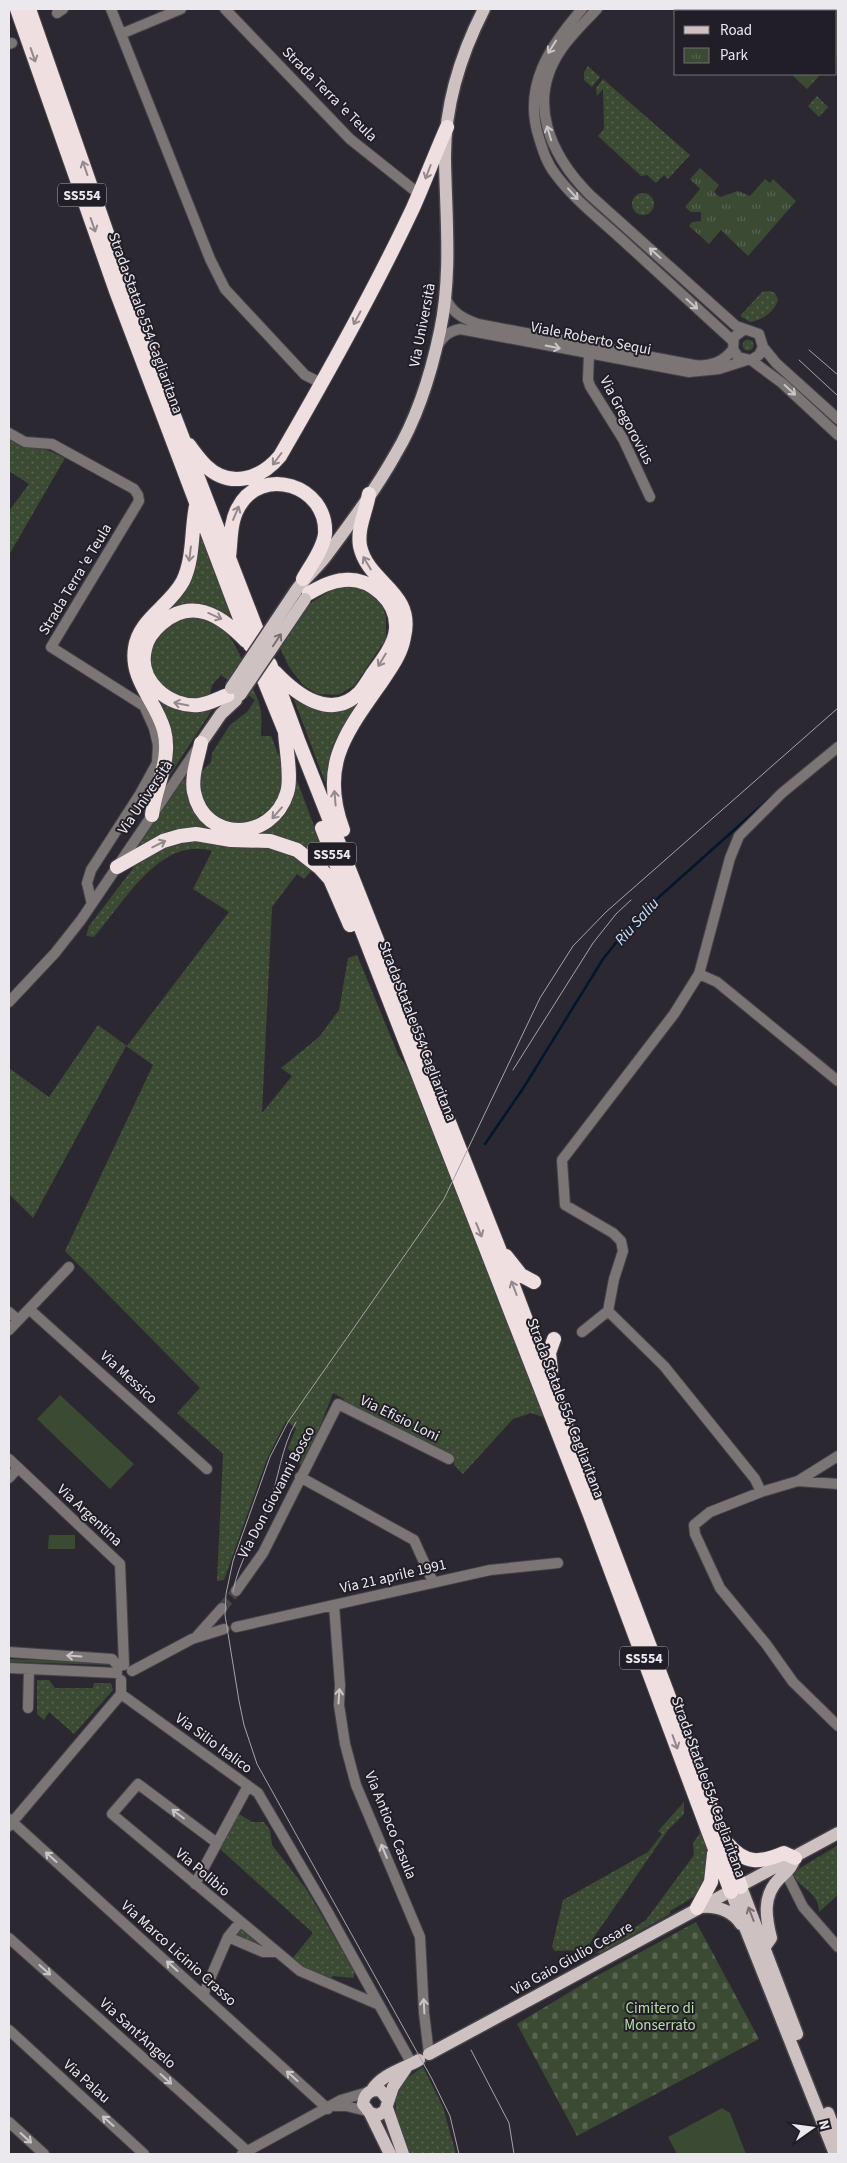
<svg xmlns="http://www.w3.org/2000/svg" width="847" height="2163" font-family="'Source Sans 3',sans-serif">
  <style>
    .grass { fill: url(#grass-dots) }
    .cemetery { fill: url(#cemetery-stones) }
    .park { fill: url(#park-tufts) }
    .garden { fill: #3b4a33 }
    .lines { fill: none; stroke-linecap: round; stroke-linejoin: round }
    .stream { stroke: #00172d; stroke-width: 2.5 }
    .minor-tunnel { stroke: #49454d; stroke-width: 10; stroke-dasharray: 10 5; stroke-linecap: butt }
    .minor-casing { stroke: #47434b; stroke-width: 12 }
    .major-casing { stroke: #47434b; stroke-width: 15 }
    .highway-casing { stroke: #47434b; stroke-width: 16 }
    .minor { stroke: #7b7575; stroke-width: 10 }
    .major { stroke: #cec1c1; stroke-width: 12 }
    .highway { stroke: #efdfe0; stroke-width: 14 }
    .tram { stroke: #a5a2a9; stroke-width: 1 }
    .major-bridge-casing { stroke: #47434b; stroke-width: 15; stroke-linecap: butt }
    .major-bridge { stroke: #cec1c1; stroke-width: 12 }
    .oneway { stroke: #c9c6ca }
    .oneway2 { stroke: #93888d }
    .oneway3 { stroke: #787074 }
    .labels { text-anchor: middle; stroke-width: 4; stroke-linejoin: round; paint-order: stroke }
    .shield { fill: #221e27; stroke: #afabb2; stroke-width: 1 }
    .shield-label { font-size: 14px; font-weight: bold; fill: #ebe8ee }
    .street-label { font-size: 15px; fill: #ebe8ee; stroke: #221e27 }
    .park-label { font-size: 15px; fill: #bbdfa8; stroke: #221e27 }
    .water-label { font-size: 16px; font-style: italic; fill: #c3e0fd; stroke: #221e27 }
  </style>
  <defs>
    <pattern id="grass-dots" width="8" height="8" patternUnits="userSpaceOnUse" patternTransform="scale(1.25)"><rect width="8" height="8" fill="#3b4a33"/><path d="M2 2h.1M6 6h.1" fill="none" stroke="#586451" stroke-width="1.8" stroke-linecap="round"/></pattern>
    <pattern id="cemetery-stones" width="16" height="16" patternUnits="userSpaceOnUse" patternTransform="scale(1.25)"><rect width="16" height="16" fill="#3b4a33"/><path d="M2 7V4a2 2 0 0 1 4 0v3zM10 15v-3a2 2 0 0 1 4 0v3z" fill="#586451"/></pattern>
    <pattern id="park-tufts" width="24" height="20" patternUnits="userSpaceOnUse" patternTransform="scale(1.25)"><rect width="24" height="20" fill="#3b4a33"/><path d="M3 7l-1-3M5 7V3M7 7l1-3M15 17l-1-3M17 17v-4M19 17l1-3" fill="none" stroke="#586451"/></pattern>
  </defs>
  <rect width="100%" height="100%" fill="#2c2831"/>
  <path class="grass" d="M588 66 600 77 592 87 584 80V72Z
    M603 79 690 155 668 179 664 175 656 183 647 175 641 176 598 136 604 129 603 89 597 96 596 88Z
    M817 96 828 107 819 117 808 106Z
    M632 204a11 11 0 1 1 22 0a11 11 0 1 1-22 0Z
    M770 291 775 293 778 300C774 312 763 320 750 322L740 316 762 292Z
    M742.5 345a5.5 5.5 0 1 1 11 0a5.5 5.5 0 1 1-11 0Z
    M9 440 21 446 45 449 65 458 9 555V511L29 484 9 471Z
    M199 530 230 614 229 617C198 598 195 606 163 612Z
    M338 585 359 586 379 599 386 616V639L354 686 338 695 317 694 303 685 289 667 280 648 311 603Z
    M191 616C228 617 240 653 251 683 254 692 260 703 261 712 262 720 261 728 261 736H271L284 769 285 790 267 816 259 815 258 821 231 824 219 819 205 806 198 781 202 771 211 762 212 753 230 725 247 712 255 700 221 675 212 685 210 695C150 717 124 633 191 616Z
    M153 696C177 715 187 708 216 704L164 784Z
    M293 697 341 707 360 701 333 744 328 780 325 782Z
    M295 775 330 869 252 834C281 819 296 810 295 775Z
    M184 779 188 780 217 830 142 846 139 844Z
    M186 838 267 846 289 852 314 868 304 879 297 874 272 907 262 1113 292 1076 281 1068 319 1037 339 1010 348 958 357 955 398 1054 411 1074 546 1418 531 1413 513 1419 463 1474 454 1465V1456L343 1402 344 1399 333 1393 312 1447 301 1468 298 1460 288 1448 296 1428 286 1421 267 1459 224 1580 217 1581 223 1454 177 1413 200 1388 65 1251 153 1065 126 1046 33 1218 9 1194V1068L49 1097 98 1025 127 1046 229 912 193 889 212 851C160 835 123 904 94 937L86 936 89 926 137 863 149 853Z
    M37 1680H49L55 1688H93L94 1683H111L113 1690 74 1734 49 1712 44 1720 37 1714Z
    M689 1796 710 1848 706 1882 697 1895 670 1911V1914L601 1953H596L646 1920 694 1855 693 1843 700 1833Z
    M684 1802V1814L668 1830 585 1950 555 1951 552 1947 563 1900 648 1852 662 1834 658 1831Z
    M239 1814 252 1822H264L270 1830 272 1845 307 1890 354 1971V1978L333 1976 330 1979 303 1968 292 1959 313 1933 219 1848Z
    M838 1845V1895L819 1912C819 1891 799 1889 792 1873Z
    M241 1927 263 1946 234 1936Z
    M423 2067 443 2107 456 2154H409C397 2117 381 2092 423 2067Z"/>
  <path class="cemetery" d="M696 1922 759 2039 577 2136 517 2024 593 1978Z"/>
  <path class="park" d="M720 9H837L838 55 836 58V11H722Z
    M791 74H821L807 89Z
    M700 168 719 185 714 192 720 197 738 191 750 196 765 179 770 183 773 179 796 201 748 256 721 230 709 244 689 226 692 222 701 221V212H691L685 207 700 189 690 179Z
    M9 1659 112 1663 111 1665 9 1662Z"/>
  <path class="garden" d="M60 1395 134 1464 110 1489 37 1419Z
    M49 1535H75V1549H48Z
    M722 2108 730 2113 746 2154H677L668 2137Z"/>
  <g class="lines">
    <path class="stream" d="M485 1144 524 1087 603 959 623 934 659 897 771 797"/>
    <path class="minor-tunnel" d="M222 1608 236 1591"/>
    <g class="minor-casing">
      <path id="minor" d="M111 9 121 34 181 9
        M225 9 350 139 419 194
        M582 9C550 46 522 86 539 138 543 151 547 164 556 175 573 198 597 217 618 236 656 271 695 306 733 341
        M597 9C585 22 571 35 561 50 526 101 550 155 590 195L736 326 759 334 763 347 759 355 751 360 738 357 733 349 734 337 745 329
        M57 13 63 9
        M121 34 210 259 225 289 305 375 321 383
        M9 44 12 43
        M445 297C452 313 462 318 478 324L694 365C709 367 724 362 733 349
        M438 345C444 336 449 331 460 329L689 372 719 369 747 360
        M763 347 776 363 838 419
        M589 354 588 380 590 386 623 439 650 497
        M751 360 782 383 838 435
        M9 433 25 442 52 444 134 489 138 495 139 501 51 647 144 706 154 728 158 745 157 763 140 794 91 870 87 883 92 904
        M699 974 717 982 838 1081
        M9 1002 55 953 81 920 197 749
        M29 1309 207 1469
        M608 1311 664 1366 755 1479 761 1492
        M9 1312 18 1320
        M9 1330 69 1267
        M582 1332 608 1311 614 1279 623 1251 621 1241 613 1233 565 1205 562 1160 674 1014 699 974 730 858 739 836 782 793 838 747
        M9 1459 120 1564 124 1665
        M300 1477 414 1540 433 1582
        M9 1478 18 1468
        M798 1481 838 1456
        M838 1484 798 1481 761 1492 710 1512 694 1525 695 1534 720 1588 766 1644 793 1682 838 1726
        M236 1591 263 1553 338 1404 449 1459
        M334 1605 340 1685 339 1705 345 1744 356 1785 420 1937 424 2013 429 2054
        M236 1627 490 1570 558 1563
        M197 1636 222 1608
        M9 1652 112 1659 119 1667
        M9 1668 117 1673
        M132 1671 192 1639 224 1629
        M121 1694 258 1793 326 1909 412 2064
        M28 1708 29 1669
        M9 1819 328 2109
        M9 1826 121 1694V1680
        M217 1843 138 1784 112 1814 300 1971 377 2004
        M786 1873 803 1907 838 1947
        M195 1884 248 1786
        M228 1937 263 1952H276
        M9 1938 247 2151
        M203 1995 228 1937 240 1922
        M9 2030 144 2154
        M334 2106H346L367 2111
        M9 2122 44 2154
        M242 2154 341 2100 368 2092"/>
    </g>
    <g class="major-casing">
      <path id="major" d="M295 592C305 577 319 567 329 552 352 521 376 489 395 455 418 417 431 374 440 331 452 275 446 218 445 161 444 108 460 56 484 9
        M201 743 221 714 236 700
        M741 1887 797 2034
        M731 1892 835 2154
        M702 1907C718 1906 732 1911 741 1924
        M764 1948 771 1938C766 1918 762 1896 779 1879 787 1871 791 1869 795 1858
        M429 2054 838 1833
        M372 2090C382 2074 403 2069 419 2060
        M388 2100 381 2091C371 2088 364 2094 363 2104L370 2113 378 2115 385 2111 393 2087 406 2068
        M387 2108 403 2154
        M370 2113 390 2154
        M828 2113 838 2139"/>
    </g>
    <g class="highway-casing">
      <path id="highway" d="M17 9 116 291 250 645
        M29 9 139 325 258 633
        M189 445C194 452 200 460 206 466 230 489 261 479 280 456 327 375 373 293 413 208 425 181 435 154 447 127
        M229 557C231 541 230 522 238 508 261 464 328 485 325 534 323 550 310 566 303 579
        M270 664 298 740 498 1246 741 1887
        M275 672C296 694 331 722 360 692 365 686 369 679 373 673 382 661 395 644 396 629 398 602 371 577 344 580 331 581 320 587 309 593
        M262 675 286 734
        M228 695C219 698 209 704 199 705 169 708 137 681 145 649 147 638 153 631 161 624 192 596 222 616 246 641
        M201 743C198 758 191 776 194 792 204 843 272 842 287 793 292 778 286 749 285 732
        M152 815C155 786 172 760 164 730 156 701 130 680 135 648 139 619 170 606 183 581 194 558 191 531 196 506
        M322 828 590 1515 731 1892
        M343 830C319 766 345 734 380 684 390 669 401 655 404 637 415 591 368 584 360 546 357 528 366 512 369 494
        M117 867 163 841 180 836 196 834 231 840 270 841 297 850 320 868 330 879 350 925
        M506 1256 521 1275 534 1282
        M551 1370 549 1353 554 1339
        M727 1843C745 1865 761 1863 784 1853L795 1858
        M697 1908 711 1882 714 1854"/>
    </g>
    <use href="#minor" class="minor"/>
    <use href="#major" class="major"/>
    <use href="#highway" class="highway"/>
    <path class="tram" d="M809 350 838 375
      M799 360 838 396
      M513 1070 593 943 616 914 631 900
      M233 1592C238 1561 257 1536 268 1507 279 1479 281 1447 296 1422
      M471 2050 509 2123 514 2154
      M459 2154 450 2116 432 2079 257 1764 244 1725 239 1701 225 1615 226 1594 233 1561 270 1457 288 1422 444 1199 540 998 573 946 606 912 838 708"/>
    <g class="major-bridge-casing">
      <path id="major-bridge" d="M231 688 295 592
        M240 695 305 599"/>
    </g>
    <use href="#major-bridge" class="major-bridge"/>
  </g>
  <defs><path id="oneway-shaft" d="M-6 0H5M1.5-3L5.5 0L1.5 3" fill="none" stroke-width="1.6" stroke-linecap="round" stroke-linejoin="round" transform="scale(1.25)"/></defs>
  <g class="oneway">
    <use href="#oneway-shaft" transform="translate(552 47) rotate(122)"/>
    <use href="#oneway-shaft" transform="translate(549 133) rotate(-107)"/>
    <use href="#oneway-shaft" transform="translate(573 194) rotate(48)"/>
    <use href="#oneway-shaft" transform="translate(655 253) rotate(-138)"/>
    <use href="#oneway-shaft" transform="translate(692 304) rotate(42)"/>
    <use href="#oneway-shaft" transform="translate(553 347) rotate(11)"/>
    <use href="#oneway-shaft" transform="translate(790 390) rotate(43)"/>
    <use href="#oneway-shaft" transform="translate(74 1656) rotate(-176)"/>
    <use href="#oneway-shaft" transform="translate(339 1696) rotate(-86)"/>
    <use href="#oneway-shaft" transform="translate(178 1814) rotate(-143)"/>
    <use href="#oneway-shaft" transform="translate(384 1851) rotate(-113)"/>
    <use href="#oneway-shaft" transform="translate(51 1857) rotate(-138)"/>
    <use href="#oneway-shaft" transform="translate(172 1966) rotate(-138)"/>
    <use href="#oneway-shaft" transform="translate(45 1970) rotate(42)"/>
    <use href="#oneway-shaft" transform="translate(424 2006) rotate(-93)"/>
    <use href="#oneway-shaft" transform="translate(292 2076) rotate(-138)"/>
    <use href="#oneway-shaft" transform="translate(166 2079) rotate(42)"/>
    <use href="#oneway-shaft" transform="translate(108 2121) rotate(-138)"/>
    <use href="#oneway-shaft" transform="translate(26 2138) rotate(42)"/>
  </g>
  <g class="oneway2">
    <use href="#oneway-shaft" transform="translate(33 55) rotate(71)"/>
    <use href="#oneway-shaft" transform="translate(85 168) rotate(-109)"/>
    <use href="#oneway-shaft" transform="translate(428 172) rotate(111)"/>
    <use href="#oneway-shaft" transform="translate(93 225) rotate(71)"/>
    <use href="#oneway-shaft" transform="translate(357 318) rotate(118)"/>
    <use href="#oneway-shaft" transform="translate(277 459) rotate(127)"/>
    <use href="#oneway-shaft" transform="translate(236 513) rotate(-67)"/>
    <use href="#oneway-shaft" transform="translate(190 554) rotate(97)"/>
    <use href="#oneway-shaft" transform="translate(367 563) rotate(-121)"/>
    <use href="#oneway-shaft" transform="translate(215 616) rotate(24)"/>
    <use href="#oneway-shaft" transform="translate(382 660) rotate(121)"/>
    <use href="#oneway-shaft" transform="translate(181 704) rotate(-169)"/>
    <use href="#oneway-shaft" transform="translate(335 798) rotate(-95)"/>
    <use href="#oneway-shaft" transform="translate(277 813) rotate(131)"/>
    <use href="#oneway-shaft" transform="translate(159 844) rotate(-26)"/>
    <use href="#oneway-shaft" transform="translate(479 1230) rotate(68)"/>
    <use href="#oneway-shaft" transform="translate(514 1288) rotate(-111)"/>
    <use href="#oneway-shaft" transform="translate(675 1742) rotate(70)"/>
  </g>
  <g class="oneway3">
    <use href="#oneway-shaft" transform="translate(277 640) rotate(-56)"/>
    <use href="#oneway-shaft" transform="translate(751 1914) rotate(-111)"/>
  </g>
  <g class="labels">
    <g class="shield">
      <rect x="58" y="183.5" width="48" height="23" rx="4"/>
      <rect x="308" y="842.5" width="48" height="23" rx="4"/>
      <rect x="620" y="1646.5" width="48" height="23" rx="4"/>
    </g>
    <g class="shield-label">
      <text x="82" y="200">SS554</text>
      <text x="332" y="859">SS554</text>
      <text x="644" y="1663">SS554</text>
    </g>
    <g class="street-label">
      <text transform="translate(330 94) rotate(45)" y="5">Strada Terra 'e Teula</text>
      <text transform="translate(146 323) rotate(70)" y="5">Strada Statale 554 Cagliaritana</text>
      <text transform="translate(422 325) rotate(-79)" y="5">Via Università</text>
      <text transform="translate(591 338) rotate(11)" y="5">Viale Roberto Sequi</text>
      <text transform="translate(627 420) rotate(62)" y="5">Via Gregorovius</text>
      <text transform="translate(75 579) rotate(-59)" y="5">Strada Terra 'e Teula</text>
      <text transform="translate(145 797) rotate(-56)" y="5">Via Università</text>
      <text transform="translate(418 1031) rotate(69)" y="5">Strada Statale 554 Cagliaritana</text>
      <text transform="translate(129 1377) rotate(42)" y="5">Via Messico</text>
      <text transform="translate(566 1408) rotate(69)" y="5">Strada Statale 554 Cagliaritana</text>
      <text transform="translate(400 1418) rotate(26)" y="5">Via Efisio Loni</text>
      <text transform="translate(276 1492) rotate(-62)" y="5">Via Don Giovanni Bosco</text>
      <text transform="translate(90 1515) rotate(43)" y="5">Via Argentina</text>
      <text transform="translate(393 1576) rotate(-13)" y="5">Via 21 aprile 1991</text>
      <text transform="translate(214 1743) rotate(36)" y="5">Via Silio Italico</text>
      <text transform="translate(709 1787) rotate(70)" y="5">Strada Statale 554 Cagliaritana</text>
      <text transform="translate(391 1825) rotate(68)" y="5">Via Antioco Casula</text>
      <text transform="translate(203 1872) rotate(40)" y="5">Via Polibio</text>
      <text transform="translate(179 1953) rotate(42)" y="5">Via Marco Licinio Crasso</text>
      <text transform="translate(572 1958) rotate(-29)" y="5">Via Gaio Giulio Cesare</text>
      <text transform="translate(138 2033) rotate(42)" y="5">Via Sant'Angelo</text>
      <text transform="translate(87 2081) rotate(42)" y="5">Via Palau</text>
    </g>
    <g class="park-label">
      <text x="660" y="2013">Cimitero di<tspan x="660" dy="17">Monserrato</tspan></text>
    </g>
    <g class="water-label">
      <text transform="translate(636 921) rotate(-48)" y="6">Riu Saliu</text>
    </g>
  </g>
  <rect width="847" height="2163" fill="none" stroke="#ebe8ee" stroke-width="20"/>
  <rect x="674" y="10" width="162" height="65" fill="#221e27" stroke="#726f77"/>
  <rect x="684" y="26" width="25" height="8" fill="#cec1c1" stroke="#726f77"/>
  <text x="720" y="35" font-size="15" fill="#ebe8ee">Road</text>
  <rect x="684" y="48" width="25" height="15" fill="url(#park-tufts)" stroke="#726f77"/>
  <text x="720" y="60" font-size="15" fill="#ebe8ee">Park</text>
  <g transform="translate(812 2128) rotate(76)" stroke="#221e27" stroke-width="4" paint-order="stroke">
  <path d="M0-4L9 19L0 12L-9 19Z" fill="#ebe8ee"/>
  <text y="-8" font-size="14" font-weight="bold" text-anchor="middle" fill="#ebe8ee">N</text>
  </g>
</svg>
